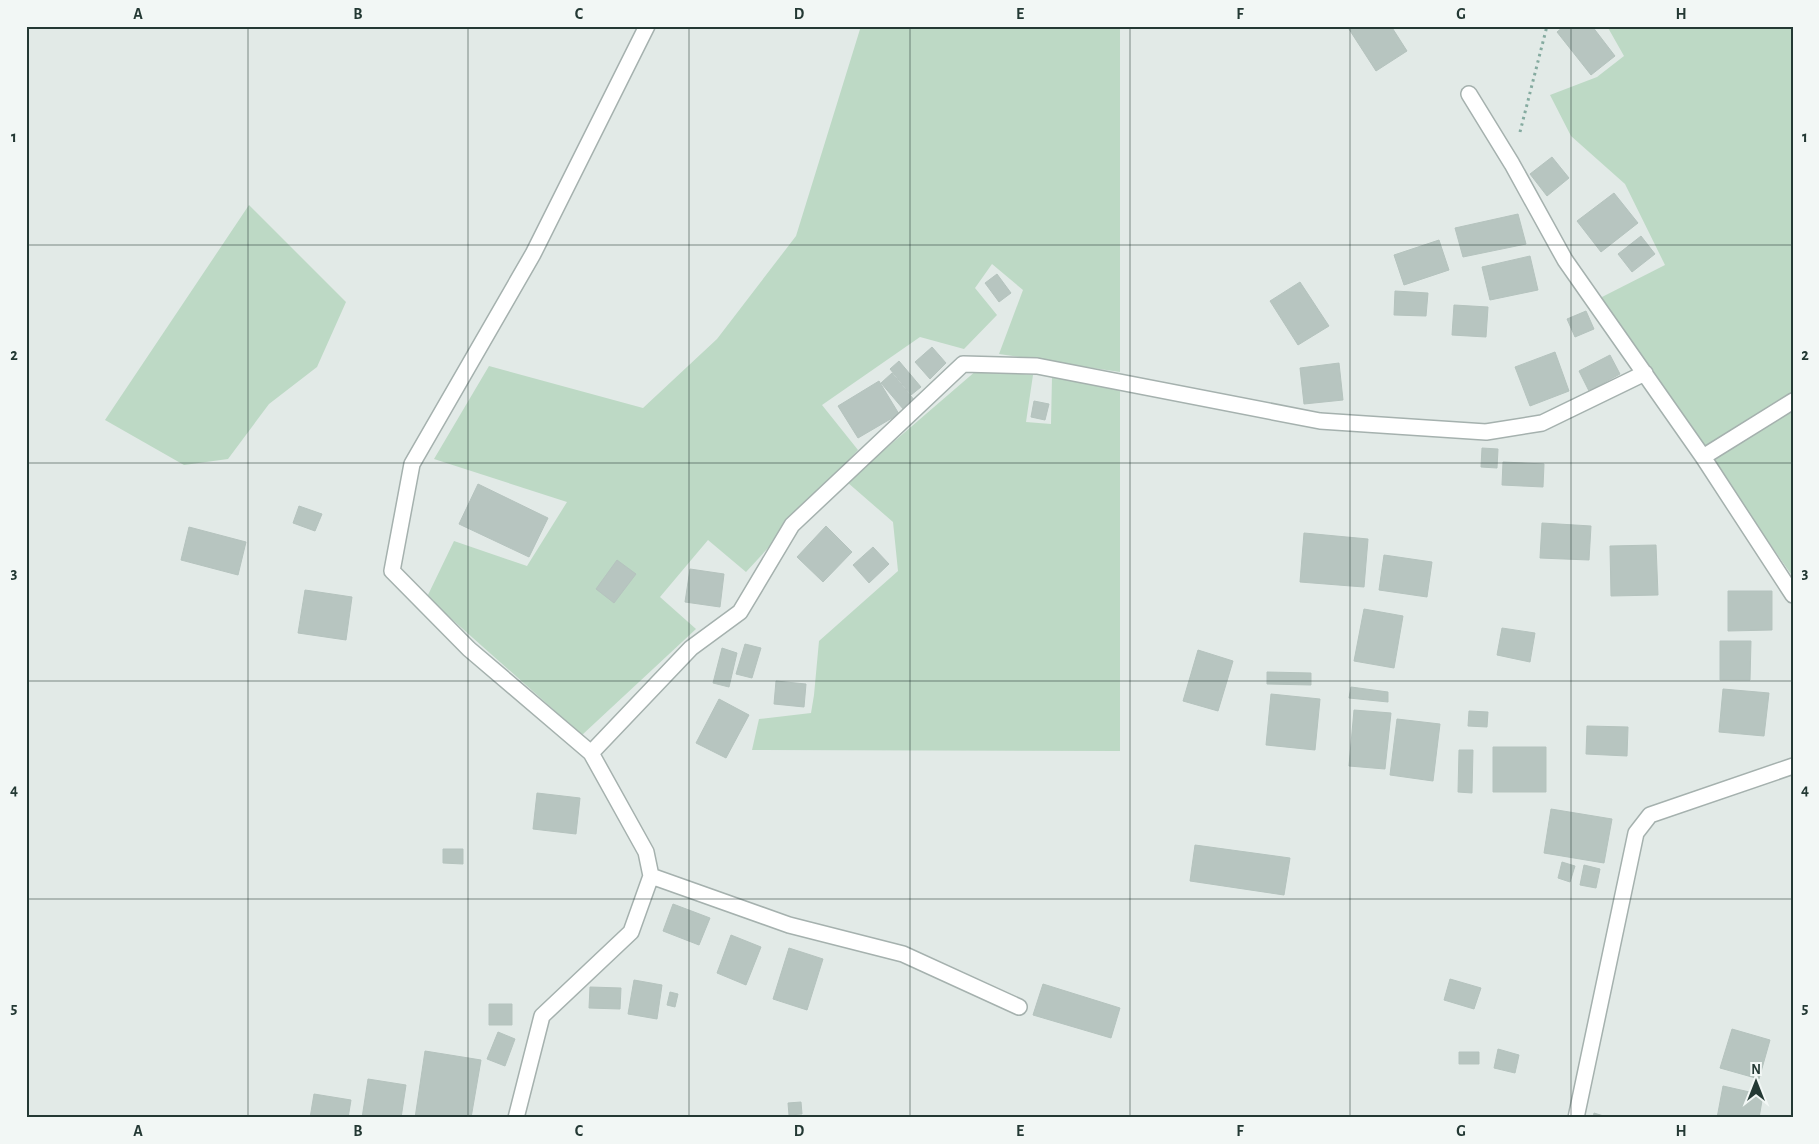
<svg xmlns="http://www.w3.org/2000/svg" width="1819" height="1144" font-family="'Alegreya Sans',sans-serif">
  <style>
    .green { fill: #bdd9c5 }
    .building { fill: #b7c5c0; stroke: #b5c3be }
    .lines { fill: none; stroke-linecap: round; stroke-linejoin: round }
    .minor-casing { stroke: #a5b1ae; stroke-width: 18 }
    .path { stroke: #85aba0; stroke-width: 3; stroke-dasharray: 2.5 4; stroke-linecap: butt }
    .minor { stroke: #fff; stroke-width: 15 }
    .grid { fill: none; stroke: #243934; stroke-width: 1; stroke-opacity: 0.55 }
    .neatline { fill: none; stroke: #243934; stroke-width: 2 }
    .grid-label { font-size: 16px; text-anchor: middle; font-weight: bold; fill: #243934 }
  </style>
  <rect width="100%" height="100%" fill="#e2eae7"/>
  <path class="green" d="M861 26H1120V372L999 354 1023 290 992 264 975 288 997 315 964 349 920 337 822 405 858 450 746 572 708 540 660 597 696 629 582 735 427 597 454 541 527 566 567 502 434 459 489 366 643 408 717 339 796 236Z
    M1607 26H1793V396L1705 453 1600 298 1665 265 1625 184 1571 136 1550 95 1597 77 1624 56Z
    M249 205 346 302 317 367 269 404 228 459 184 465 105 420Z
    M977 370 1033 375 1026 422 1051 424 1052 377 1120 390V751L752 750 759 719 811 713 814 695 819 641 898 571 893 522 847 482Z
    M1793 407V577L1711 459Z"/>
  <path class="building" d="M1347 26H1391L1407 51 1376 71Z
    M1564 26H1592L1615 56 1591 75 1557 32Z
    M1552 157 1569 178 1547 196 1530 174Z
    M1614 193 1638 223 1601 252 1577 221Z
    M1518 214 1526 244 1463 257 1455 228Z
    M1641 236 1655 254 1632 272 1618 254Z
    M1439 240 1449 270 1404 285 1394 255Z
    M1530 256 1538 290 1490 300 1482 267Z
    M997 274 1011 293 999 302 985 283Z
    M1300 282 1329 326 1298 345 1270 301Z
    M1395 291 1428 293 1426 316 1394 315Z
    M1454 305 1488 307 1486 337 1452 335Z
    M1586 311 1594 329 1575 337 1567 319Z
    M932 347 946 363 930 379 915 362Z
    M1555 352 1569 391 1530 406 1515 367Z
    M1610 355 1620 374 1589 391 1579 371Z
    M899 361 921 387 911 395 890 369Z
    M1339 363 1343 400 1304 404 1300 368Z
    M892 373 915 401 904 410 881 383Z
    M879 381 899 414 858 438 838 406Z
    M1034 401 1049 404 1045 420 1031 417Z
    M1482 448 1498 449 1497 468 1481 467Z
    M1503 462 1544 464 1543 487 1502 485Z
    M478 484 548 518 529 557 459 524Z
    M299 506 322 514 315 531 293 523Z
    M1542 523 1591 526 1589 560 1540 558Z
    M826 526 852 552 823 582 797 557Z
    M189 527 246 542 238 575 181 560Z
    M1304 533 1368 539 1364 587 1300 582Z
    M1656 545 1658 595 1611 596 1610 546Z
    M873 547 889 564 869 583 853 565Z
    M1384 555 1432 562 1427 597 1379 590Z
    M617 560 636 574 614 603 596 589Z
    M690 569 724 574 720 607 685 602Z
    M305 590 352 597 346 640 298 633Z
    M1728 591H1772V630L1728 631Z
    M1364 609 1403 616 1394 668 1354 661Z
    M1502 628 1535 633 1530 662 1497 655Z
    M1720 641H1751L1750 680H1720Z
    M745 644 761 648 752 678 736 674Z
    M722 648 737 653 729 687 713 683Z
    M1198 650 1233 661 1218 711 1183 701Z
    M1267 672 1311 673V685L1267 684Z
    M776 681 806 684 804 707 774 704Z
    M1351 687 1388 692V702L1349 698Z
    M1723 689 1769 693 1764 736 1719 732Z
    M1271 694 1320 699 1315 750 1266 745Z
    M719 699 749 715 726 758 696 743Z
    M1354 710 1391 713 1385 769 1349 766Z
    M1469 711 1488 712 1487 727 1468 726Z
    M1397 719 1440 724 1433 781 1390 775Z
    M1587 726 1628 727 1627 756 1586 754Z
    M1493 747H1546V792H1493Z
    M1459 750H1473L1472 793 1458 792Z
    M537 793 580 798 576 834 533 829Z
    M1551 809 1612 819 1604 863 1544 853Z
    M1195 845 1290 858 1284 895 1190 881Z
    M443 849H463V864L443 863Z
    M1562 862 1575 866 1570 882 1558 878Z
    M1584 865 1600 869 1596 888 1580 885Z
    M673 904 710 918 699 945 663 931Z
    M731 935 761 947 746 985 717 973Z
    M789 948 823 959 807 1010 773 999Z
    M1450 979 1481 988 1474 1009 1444 1000Z
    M634 980 662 985 657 1019 628 1014Z
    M1043 984 1120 1008 1111 1038 1033 1015Z
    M590 987 621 988 620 1009 589 1008Z
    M670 992 678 994 675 1007 667 1005Z
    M489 1004H512V1025H489Z
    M1732 1029 1770 1040 1759 1079 1720 1068Z
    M498 1032 515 1039 505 1066 487 1059Z
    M1498 1049 1519 1055 1515 1073 1494 1068Z
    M425 1051 481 1060 471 1118H415Z
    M1459 1052H1479V1064H1459Z
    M368 1079 406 1085 401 1118H362Z
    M1723 1086 1763 1095 1759 1118H1717Z
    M314 1094 351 1100 348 1118H310Z
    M801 1102 802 1114 789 1115 788 1103Z
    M1594 1113 1610 1118H1593Z"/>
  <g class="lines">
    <g class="minor-casing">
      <path id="minor" d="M1469 94 1512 164 1565 260 1703 457 1793 595
        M1703 457 1793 401
        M591 753 691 648 740 612 792 525 963 364 1037 366 1320 421 1486 432 1542 423 1645 373
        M651 876 789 925 903 954 1019 1007
        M516 1118 542 1016 631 932 651 876 646 852 591 753 469 649 392 571 412 464 533 254 647 26
        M1576 1118 1636 833 1650 815 1793 766"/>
    </g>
    <path class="path" d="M1520 132 1547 26"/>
    <use href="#minor" class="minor"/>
  </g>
  <path class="grid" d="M248 26V1118M468 26V1118M689 26V1118M910 26V1118M1130 26V1118M1350 26V1118M1571 26V1118M26 245H1793M26 463H1793M26 681H1793M26 899H1793"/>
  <rect width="1819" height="1144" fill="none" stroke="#f2f7f5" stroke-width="55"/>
  <g transform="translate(1756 1082)" stroke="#f2f7f5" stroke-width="4" paint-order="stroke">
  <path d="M0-4L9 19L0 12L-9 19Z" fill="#243934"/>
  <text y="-8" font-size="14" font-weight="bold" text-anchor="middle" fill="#243934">N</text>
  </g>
  <rect x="28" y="28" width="1764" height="1088" class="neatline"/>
  <g class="grid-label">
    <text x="138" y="19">A</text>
    <text x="358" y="19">B</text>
    <text x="579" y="19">C</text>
    <text x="799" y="19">D</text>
    <text x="1020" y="19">E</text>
    <text x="1240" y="19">F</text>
    <text x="1461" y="19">G</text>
    <text x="1681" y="19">H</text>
    <text x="14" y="142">1</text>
    <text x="1805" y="142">1</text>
    <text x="14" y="360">2</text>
    <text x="1805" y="360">2</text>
    <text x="14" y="578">3</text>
    <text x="1805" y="578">3</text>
    <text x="14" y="795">4</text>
    <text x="1805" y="795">4</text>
    <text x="14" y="1013">5</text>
    <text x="1805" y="1013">5</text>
    <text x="138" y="1136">A</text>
    <text x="358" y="1136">B</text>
    <text x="579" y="1136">C</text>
    <text x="799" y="1136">D</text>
    <text x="1020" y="1136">E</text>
    <text x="1240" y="1136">F</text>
    <text x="1461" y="1136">G</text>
    <text x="1681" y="1136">H</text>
  </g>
</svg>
